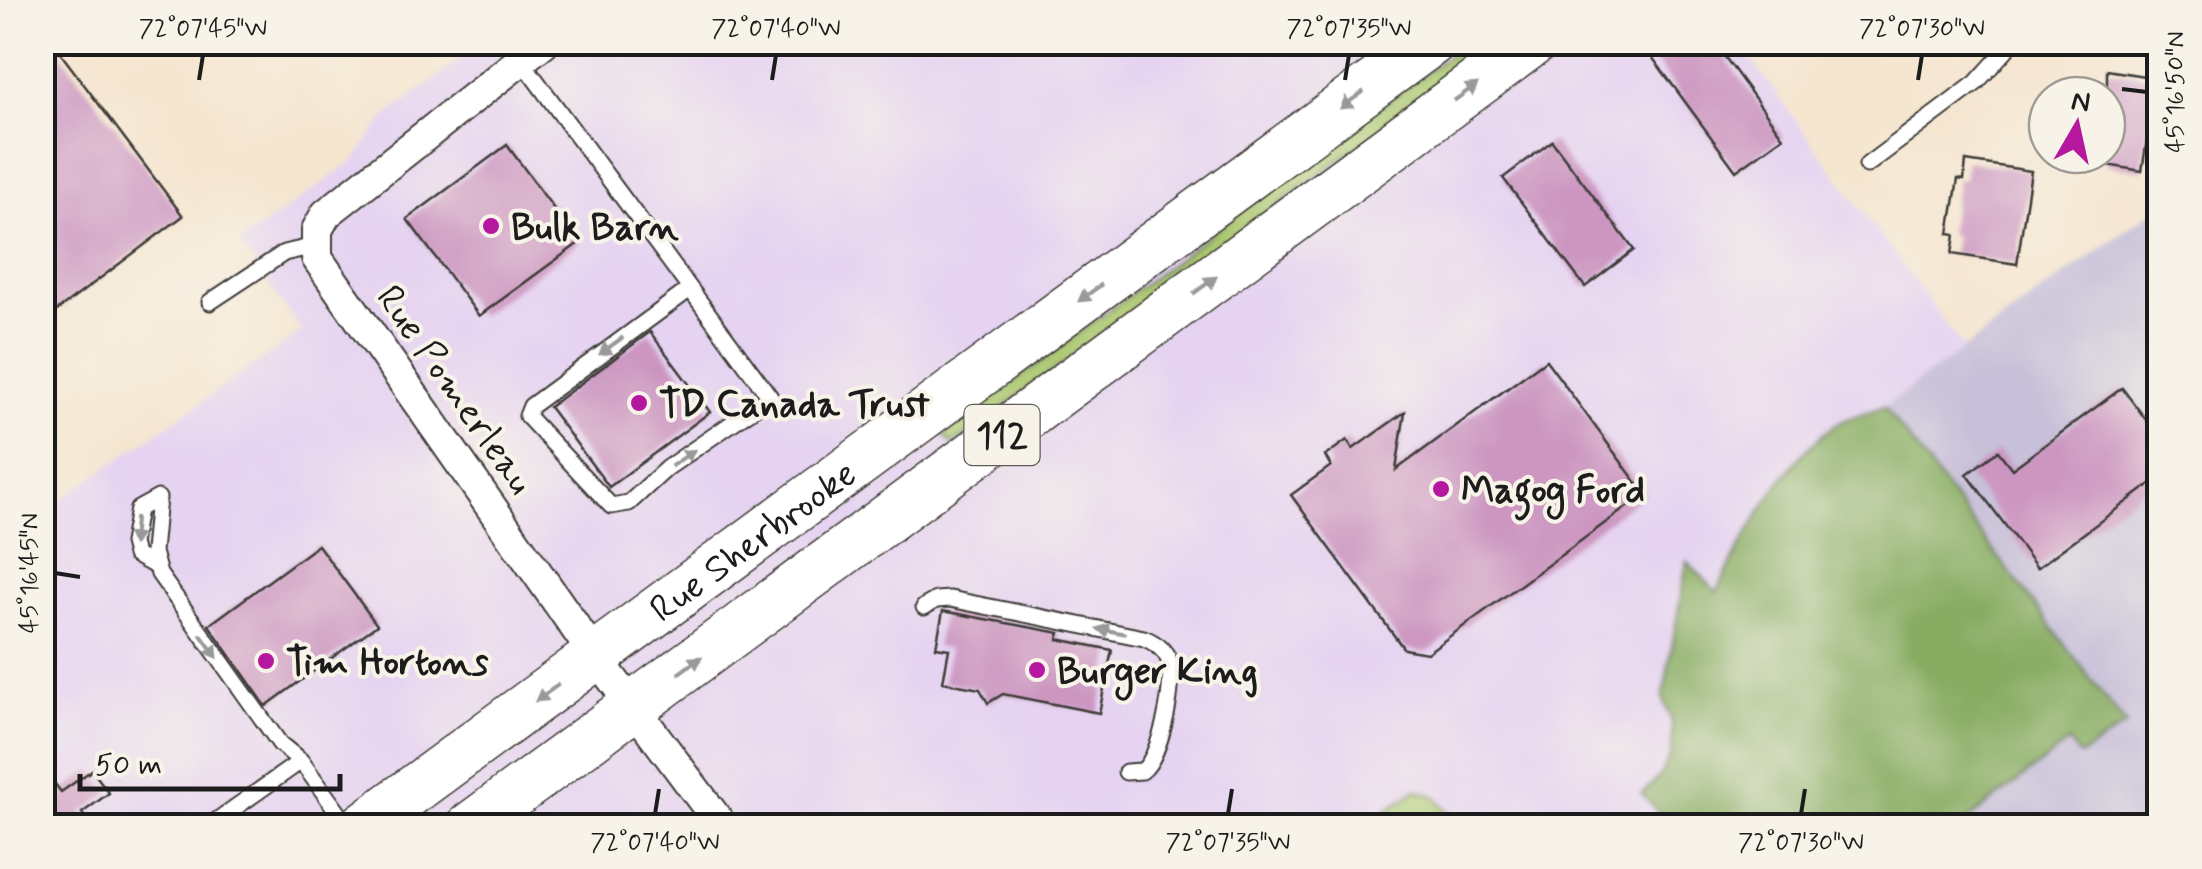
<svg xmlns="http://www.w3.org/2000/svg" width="2202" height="869" font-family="Mynerve,sans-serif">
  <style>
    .built { fill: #e5d3f1 }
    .industrial { fill: #c7c0d9 }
    .green { fill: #aac870; stroke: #637246; stroke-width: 2.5 }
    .forest { fill: #87ac62; stroke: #52643f; stroke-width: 2.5 }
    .building { fill: #cc96c1 }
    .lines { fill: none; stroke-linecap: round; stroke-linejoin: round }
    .lane-casing { stroke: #3d3a37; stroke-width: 19 }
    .street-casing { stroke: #3d3a37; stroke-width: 34 }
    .primary-casing { stroke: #3d3a37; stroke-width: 51 }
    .lane { stroke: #fff; stroke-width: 15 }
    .street { stroke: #fff; stroke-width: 30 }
    .primary { stroke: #fff; stroke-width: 48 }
    .oneway { fill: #999 }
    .ticks { fill: none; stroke: #1c1c1c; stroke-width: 4 }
    .poi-dot { fill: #b5179e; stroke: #f7f3e8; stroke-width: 4 }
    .labels { text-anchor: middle; stroke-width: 8; stroke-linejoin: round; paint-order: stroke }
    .shield { fill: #f7f3e8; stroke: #5e5c59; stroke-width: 2.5 }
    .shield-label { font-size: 35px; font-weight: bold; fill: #1c1c1c }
    .poi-label { font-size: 38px; font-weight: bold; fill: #1c1c1c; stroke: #f7f3e8; text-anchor: start }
    .street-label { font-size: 38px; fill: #1c1c1c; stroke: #f7f3e8 }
    .neatline { fill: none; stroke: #1c1c1c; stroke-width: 4 }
    .ticks-label { font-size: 25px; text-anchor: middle; fill: #1c1c1c }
  </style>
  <rect width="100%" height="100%" fill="#f7f3e8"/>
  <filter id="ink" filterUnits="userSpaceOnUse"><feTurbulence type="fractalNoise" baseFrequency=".01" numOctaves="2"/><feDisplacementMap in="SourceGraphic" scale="20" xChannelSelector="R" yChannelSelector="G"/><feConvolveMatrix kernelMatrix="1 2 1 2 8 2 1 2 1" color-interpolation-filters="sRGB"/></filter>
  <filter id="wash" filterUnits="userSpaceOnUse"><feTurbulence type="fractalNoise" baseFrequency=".0048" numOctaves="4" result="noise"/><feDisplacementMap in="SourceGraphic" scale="40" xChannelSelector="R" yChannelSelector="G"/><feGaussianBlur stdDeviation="2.25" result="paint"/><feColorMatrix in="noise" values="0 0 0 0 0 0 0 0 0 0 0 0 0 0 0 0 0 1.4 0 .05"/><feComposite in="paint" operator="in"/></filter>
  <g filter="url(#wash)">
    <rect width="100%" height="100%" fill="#f5e5cf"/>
    <path class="built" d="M483 43H1739L1964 349 1884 407 1835 425 1767 502 1717 593 1687 562 1663 697 1672 723 1671 754 1660 776 1642 794 1670 826H43L42 513 302 332 240 243 356 159 384 118Z"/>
    <path class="industrial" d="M2159 206V826H1960L2070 742 1884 407Z"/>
    <path class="green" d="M1465 43H1498L953 445 943 435Z
      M1417 790 1436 797 1459 826H1363Z"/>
    <path class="forest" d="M1884 407 2126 725 2080 756 2069 742 1960 826H1670L1642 794 1660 776 1671 754 1672 723 1663 698 1687 561 1717 592C1746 534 1780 467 1833 426 1846 417 1868 413 1884 407Z"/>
    <g id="blocks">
      <path class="building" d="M42 42H52L183 216 42 322Z
        M1641 42H1714L1783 137 1736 171Z
        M2107 70 2157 78 2142 171 2107 165Z
        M1552 141 1634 250 1585 287 1503 178Z
        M507 145 579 243 479 316 407 219Z
        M1966 161 2031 171 2017 264 1952 254 1955 235 1949 234 1958 179 1964 180Z
        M650 332 710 412 609 487 549 407Z
        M1546 360 1645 494 1427 653 1404 649 1291 495 1331 466 1325 456 1347 440 1353 449 1405 412 1396 470Z
        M2122 388 2160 438V477L2037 568 1967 474 1998 451 2012 469Z
        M318 545 377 625 266 706 209 625Z
        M943 611 1060 633 1058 639 1112 650 1099 713 1003 694 988 703 980 689 943 682 949 649 936 647Z
        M42 767 61 792 92 770 109 793 82 813 92 826H42Z"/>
    </g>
  </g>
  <g filter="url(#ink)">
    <use href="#blocks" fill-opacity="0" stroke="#3d3a37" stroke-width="2.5"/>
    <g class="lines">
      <g class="lane-casing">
        <path id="lane" d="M521 60C604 172 687 285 770 397L667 468 629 503 611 506 527 416 531 406 690 289
          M1867 165 1976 83 2013 42
          M210 302 284 253 315 246
          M155 566 135 555 132 543 138 509 158 498 153 552 159 574 280 744 301 761
          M924 607 936 600 950 599 1144 638C1154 642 1163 648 1168 658 1177 679 1161 758 1142 771L1126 772
          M209 826 301 761 348 826"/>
      </g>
      <g class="street-casing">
        <path id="street" d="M544 42 326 214 317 230V258L596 657 722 826"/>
      </g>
      <g class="primary-casing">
        <g id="primary">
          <path id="s1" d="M364 826 1431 42"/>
          <path d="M471 826 1533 42"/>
        </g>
      </g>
      <use href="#lane" class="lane"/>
      <use href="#street" class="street"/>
      <use href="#primary" class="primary"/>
    </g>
    <defs><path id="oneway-solid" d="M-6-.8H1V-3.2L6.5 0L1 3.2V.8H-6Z" transform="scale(2.5)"/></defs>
    <g class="oneway">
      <use href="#oneway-solid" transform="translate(1466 92) rotate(-36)"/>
      <use href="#oneway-solid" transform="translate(1352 100) rotate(144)"/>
      <use href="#oneway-solid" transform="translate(1205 285) rotate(-36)"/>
      <use href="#oneway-solid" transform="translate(1090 293) rotate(144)"/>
      <use href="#oneway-solid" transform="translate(611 346) rotate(144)"/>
      <use href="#oneway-solid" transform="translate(683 458) rotate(-35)"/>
      <use href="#oneway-solid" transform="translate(134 531) rotate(95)"/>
      <use href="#oneway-solid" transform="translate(1111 631) rotate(-169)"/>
      <use href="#oneway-solid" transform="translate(209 646) rotate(54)"/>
      <use href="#oneway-solid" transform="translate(690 665) rotate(-36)"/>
      <use href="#oneway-solid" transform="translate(547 693) rotate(144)"/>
    </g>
  </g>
  <path class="ticks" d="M199 80 203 55M772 80 776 55M1345 80 1349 55M1918 80 1922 55M2122 89 2147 92M55 573 80 577M655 814 659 789M1228 814 1232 789M1801 814 1805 789"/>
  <g class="poi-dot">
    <circle cx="491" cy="226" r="10"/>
    <circle cx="639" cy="403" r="10"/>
    <circle cx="1441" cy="489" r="10"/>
    <circle cx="266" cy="661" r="10"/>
    <circle cx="1037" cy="670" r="10"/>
  </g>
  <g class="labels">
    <rect class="shield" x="964.5" y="405" width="75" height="60" rx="8"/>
    <g class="shield-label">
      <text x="1002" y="447">112</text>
    </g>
    <g class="poi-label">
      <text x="511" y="239">Bulk Barn</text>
      <text x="659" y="416">TD Canada Trust</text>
      <text x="1461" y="502">Magog Ford</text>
      <text x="286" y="674">Tim Hortons</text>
      <text x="1057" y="683">Burger King</text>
    </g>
    <g class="street-label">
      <text transform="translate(456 389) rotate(55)" y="13">Rue Pomerleau</text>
      <text dy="13" stroke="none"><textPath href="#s1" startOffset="482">Rue Sherbrooke</textPath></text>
    </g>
  </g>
  <rect width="2202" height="869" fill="none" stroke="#f7f3e8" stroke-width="110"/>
  <g transform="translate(2077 125) rotate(9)"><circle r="48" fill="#f7f3e8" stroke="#9f9d96" stroke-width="2.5"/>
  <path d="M0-8L18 38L0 25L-18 38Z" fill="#b5179e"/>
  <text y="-15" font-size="28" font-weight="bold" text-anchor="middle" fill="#1c1c1c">N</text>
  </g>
  <path d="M80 774v15h260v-15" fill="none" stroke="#1c1c1c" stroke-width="5"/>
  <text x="95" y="774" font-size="30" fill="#1c1c1c" stroke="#f7f3e8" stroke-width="8" paint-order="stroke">50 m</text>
  <rect x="55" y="55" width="2092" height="759" class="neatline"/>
  <g class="ticks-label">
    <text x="203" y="36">72°07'45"W</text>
    <text x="776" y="36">72°07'40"W</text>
    <text x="1349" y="36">72°07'35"W</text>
    <text x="1922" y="36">72°07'30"W</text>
    <text transform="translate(2174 92) rotate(-90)" y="9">45°16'50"N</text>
    <text transform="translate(28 573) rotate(-90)" y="9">45°16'45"N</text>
    <text x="655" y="850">72°07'40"W</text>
    <text x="1228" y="850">72°07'35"W</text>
    <text x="1801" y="850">72°07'30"W</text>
  </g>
</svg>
